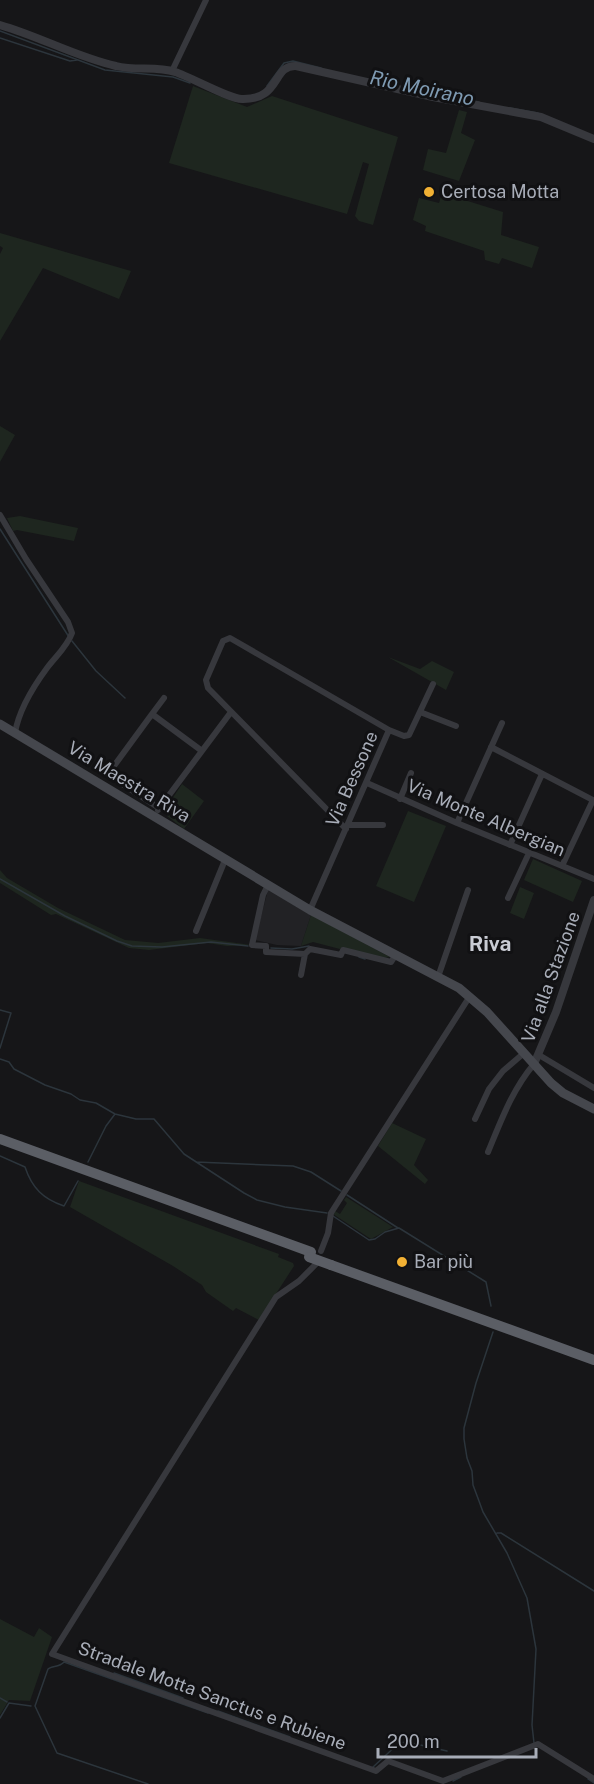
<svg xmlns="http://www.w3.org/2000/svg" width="594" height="1784" font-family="'Public Sans',sans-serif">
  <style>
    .built { fill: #222225 }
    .green { fill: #1e261f }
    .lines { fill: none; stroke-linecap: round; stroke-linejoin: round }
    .stream { stroke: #2c353c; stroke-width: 1.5 }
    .minor { stroke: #37383d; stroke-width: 6 }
    .tertiary { stroke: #37383d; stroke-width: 8 }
    .secondary { stroke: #45474d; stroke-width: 9 }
    .trunk { stroke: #5b5e65; stroke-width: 10 }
    .trunk-bridge { stroke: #5b5e65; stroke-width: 10 }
    .poi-dot { fill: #f2b134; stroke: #111113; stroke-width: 2 }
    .labels { text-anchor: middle; stroke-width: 6; stroke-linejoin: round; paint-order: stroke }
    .poi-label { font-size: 18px; fill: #a8adb8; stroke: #111113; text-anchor: start }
    .street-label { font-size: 18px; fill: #a8adb8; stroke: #111113 }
    .water-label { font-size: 20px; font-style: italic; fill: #7f9bb3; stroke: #111113 }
    .quarter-label { font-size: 21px; font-weight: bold; fill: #c9ccd4; stroke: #111113 }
  </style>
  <rect width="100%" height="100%" fill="#161618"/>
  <path class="built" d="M268 890 311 915 301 946 277 945 255 940Z"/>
  <path class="green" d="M193 86 247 107 272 96 398 137 373 225 359 221 355 216 369 164 363 162 347 214 169 163Z
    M459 110 467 112 461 133 475 140 459 181 423 170 428 149 446 153Z
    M442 193 503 212 501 235 539 247 532 268 502 258 499 264 485 260 484 251 425 231 426 226 413 220 419 198 439 203Z
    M0 233 131 271 119 299 43 268 0 341V254L3 248 0 246Z
    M0 426 15 435 0 462Z
    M20 516 78 528 74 541 17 530 13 531 7 518Z
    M388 657 420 669 432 661 454 672 446 690Z
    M182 784 204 801 184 829 167 816 166 808Z
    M408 811 446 826 414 902 376 886Z
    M533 859 582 881 573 902 524 880Z
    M0 870 7 878 58 908 125 940 158 943 200 938 251 945 227 946 207 943 149 950 129 948 56 914 51 915 0 883Z
    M520 887 534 893 524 919 510 913Z
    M311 915 390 957 384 958 341 948 340 949 313 942 301 946Z
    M392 1123 426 1139 414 1165 428 1180 425 1184 378 1146Z
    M79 1181 279 1254 278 1257 293 1263 294 1266 259 1320 236 1308 233 1311 206 1292 202 1285 173 1266 70 1207Z
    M346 1197 393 1227 371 1239 333 1214 335 1211 340 1214 347 1203 344 1200Z
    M0 1619 34 1637 39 1628 52 1637 30 1701 9 1700 0 1715Z"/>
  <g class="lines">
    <path class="stream" d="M0 31 105 70 173 77 190 83
      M0 38 70 61 77 60
      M267 86 284 63 293 61 321 68
      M410 88 479 102
      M510 108 538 113
      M0 529 69 637
      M72 641 96 671 125 698
      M0 879 65 916 117 941 132 946 162 947 211 942 248 946
      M271 948 292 949 309 946
      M359 957 365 959
      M0 1010 11 1013 0 1048
      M0 1059 9 1062 14 1069 45 1085 71 1094 80 1100 96 1103 115 1114 136 1119H154L184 1154 244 1193 257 1200 285 1207 327 1213
      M0 1156 25 1167C32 1188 43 1199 64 1206L78 1181
      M88 1162 106 1126 115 1114
      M196 1162 293 1166 311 1172 341 1191
      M347 1195 398 1228
      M333 1216 369 1240 375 1239 385 1232 399 1228 486 1282 491 1306
      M493 1332 476 1383 464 1428V1439L467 1458 472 1471 473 1485 479 1501 483 1512 507 1553 527 1598 536 1649 532 1725 534 1743
      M497 1533H501L594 1591
      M114 1673 183 1698
      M0 1698 7 1702
      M218 1711 290 1737
      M0 1718 9 1703 31 1706
      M373 1767 399 1743 407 1742 447 1751
      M588 1779 594 1783
      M453 1781 461 1777
      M148 1784 57 1753 35 1706 48 1669C52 1665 59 1668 64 1662L208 1713"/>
    <path class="minor" d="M172 71 206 0
      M0 515 26 559 68 622 72 633C67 647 56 656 47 668 33 687 19 709 15 733
      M420 712 456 726
      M152 714 164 698
      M491 747 593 800 562 866
      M367 783 457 823 594 879
      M400 799 411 773
      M159 808 113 778 111 770 152 714 202 751
      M158 810 231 712
      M457 823 502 723
      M348 825H383
      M346 829 208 688 206 680 223 641 230 638 389 730
      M510 845 542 774
      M268 885 263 895 252 945 266 946V952L305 954 310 949 341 955 343 950 391 962 395 956
      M508 898 529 853
      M310 910 389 730 404 736 409 735 433 684
      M196 931 225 860
      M301 975 305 954
      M438 977 468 890
      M539 1055 594 1088
      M475 1119 489 1089 503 1071 524 1053
      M488 1152C501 1121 512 1090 534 1064
      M321 1251 328 1233 331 1213 470 996
      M316 1264 299 1281 276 1297 52 1654 376 1771 388 1761 443 1781 538 1744 594 1779"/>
    <path class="tertiary" d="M0 25C39 36 76 57 116 66 135 71 157 66 175 72 191 77 229 99 242 99 281 100 272 65 296 66L433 97 541 117 594 139
      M534 1064 556 1012 594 900"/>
    <path class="secondary" d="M0 724 310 910 459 988 487 1012 551 1083 563 1093 594 1109"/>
    <path class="trunk" d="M0 1139 311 1252
      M331 1265 594 1360"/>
    <path class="trunk-bridge" d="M309 1257 331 1265"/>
  </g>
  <g class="poi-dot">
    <circle cx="429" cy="192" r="6"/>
    <circle cx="402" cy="1262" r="6"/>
  </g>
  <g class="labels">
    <g class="poi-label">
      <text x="441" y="198">Certosa Motta</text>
      <text x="414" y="1268">Bar più</text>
    </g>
    <g class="street-label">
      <text transform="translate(352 779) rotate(-66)" y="6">Via Bessone</text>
      <text transform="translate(129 782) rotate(31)" y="6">Via Maestra Riva</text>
      <text transform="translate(486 818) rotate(23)" y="6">Via Monte Albergian</text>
      <text transform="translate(551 977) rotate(-70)" y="6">Via alla Stazione</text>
      <text transform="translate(212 1696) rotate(20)" y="6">Stradale Motta Sanctus e Rubiene</text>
    </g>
    <g class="water-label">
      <text transform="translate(422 88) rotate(12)" y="7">Rio Moirano</text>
    </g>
    <g class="quarter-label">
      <text x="490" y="951">Riva</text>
    </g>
  </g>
  <path d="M378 1748v9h158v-9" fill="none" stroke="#a8adb8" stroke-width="3"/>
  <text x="387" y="1748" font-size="18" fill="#a8adb8" stroke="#111113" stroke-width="4.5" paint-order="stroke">200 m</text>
</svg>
